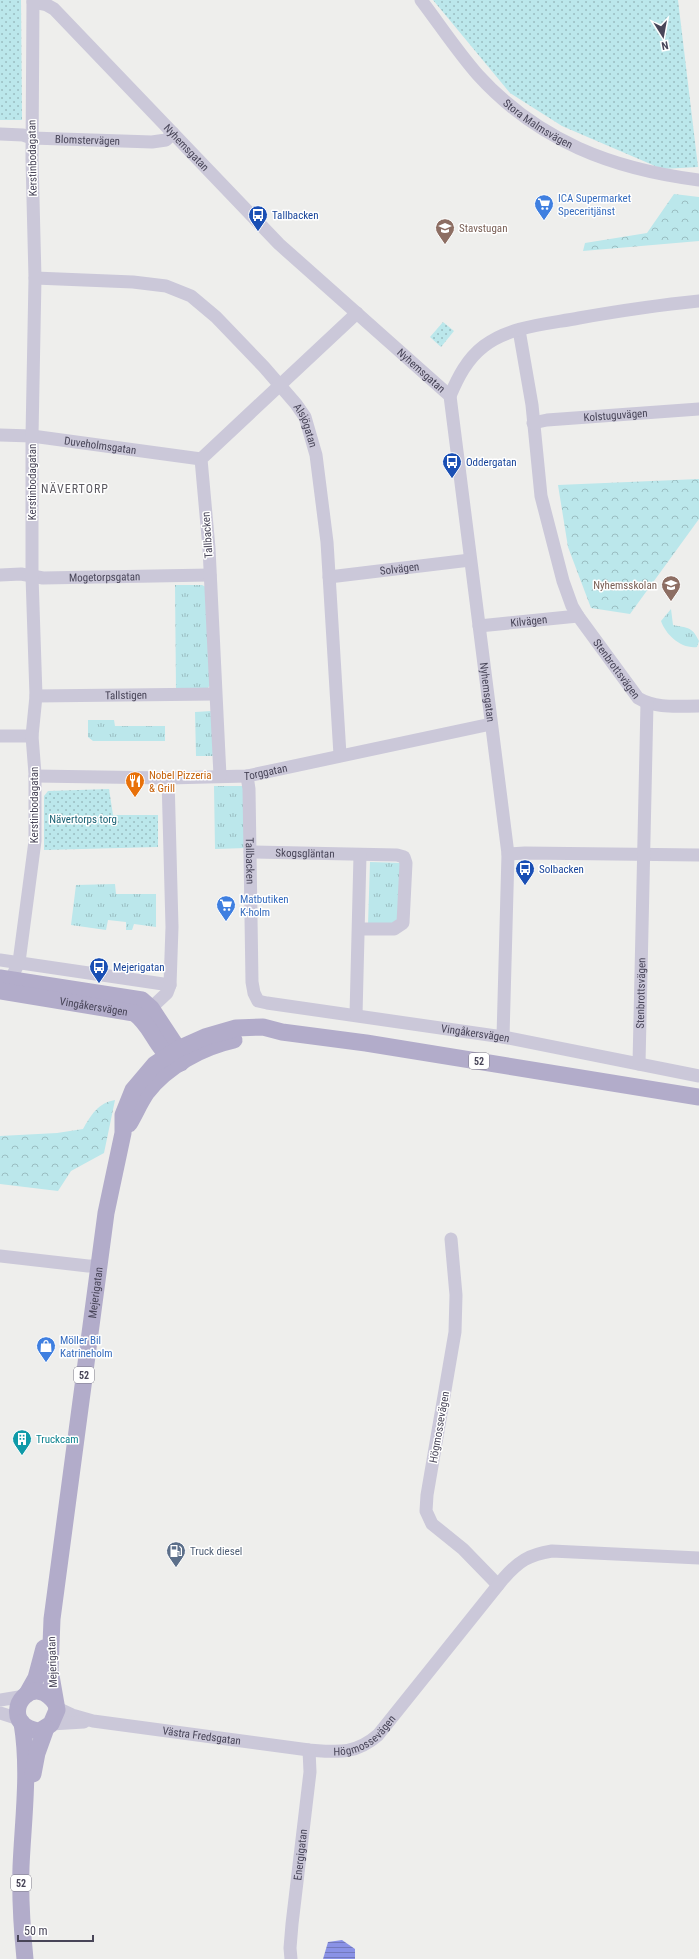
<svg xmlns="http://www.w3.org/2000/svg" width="699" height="1959" font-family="'Roboto Condensed',sans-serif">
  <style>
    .grass { fill: url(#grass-tufts) }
    .forest { fill: url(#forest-crowns) }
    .park { fill: url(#park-dots) }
    .water { fill: url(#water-rules) }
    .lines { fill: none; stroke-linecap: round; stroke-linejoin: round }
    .minor { stroke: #cbc8d9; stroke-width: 13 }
    .major { stroke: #b2acca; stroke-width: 17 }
    .labels { text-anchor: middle; stroke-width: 3; stroke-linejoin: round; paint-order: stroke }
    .shield { fill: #fff; stroke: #7f7d8a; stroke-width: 1 }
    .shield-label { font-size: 10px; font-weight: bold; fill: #484558 }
    .street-label { font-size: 11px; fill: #484558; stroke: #fff }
    .shop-label { font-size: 11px; fill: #366cbe; stroke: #fff; text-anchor: start }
    .transit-label { font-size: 11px; fill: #164399; stroke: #fff; text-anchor: start }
    .education-label { font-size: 11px; fill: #785e54; stroke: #fff; text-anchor: start }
    .food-label { font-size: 11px; fill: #c56008; stroke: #fff; text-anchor: start }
    .park-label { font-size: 11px; fill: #1b6274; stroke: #fff }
    .culture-label { font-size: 11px; fill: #0d838f; stroke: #fff; text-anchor: start }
    .service-label { font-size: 11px; fill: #4e5e75; stroke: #fff; text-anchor: start }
    .neighbourhood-label { font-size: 12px; letter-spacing: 1px; fill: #5b5960; stroke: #fff }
  </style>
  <defs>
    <pattern id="grass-tufts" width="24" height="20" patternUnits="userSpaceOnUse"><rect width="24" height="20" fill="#bbe7eb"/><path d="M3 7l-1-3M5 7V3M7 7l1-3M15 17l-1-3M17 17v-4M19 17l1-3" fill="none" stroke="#9abdc1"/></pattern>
    <pattern id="forest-crowns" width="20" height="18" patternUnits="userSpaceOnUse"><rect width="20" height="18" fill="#bbe7eb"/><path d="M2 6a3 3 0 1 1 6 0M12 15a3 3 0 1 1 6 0" fill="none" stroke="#9abdc1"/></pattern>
    <pattern id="park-dots" width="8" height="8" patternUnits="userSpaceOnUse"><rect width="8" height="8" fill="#bbe7eb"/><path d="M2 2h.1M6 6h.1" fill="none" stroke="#9abdc1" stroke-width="1.8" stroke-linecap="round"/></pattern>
    <pattern id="water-rules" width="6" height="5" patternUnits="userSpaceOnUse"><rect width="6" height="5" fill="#8a92e6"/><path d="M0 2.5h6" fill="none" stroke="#7379bd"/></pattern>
  </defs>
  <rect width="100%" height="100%" fill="#eeeeec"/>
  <path class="grass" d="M175 585H202L208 588 211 684 207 689 176 690Z
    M671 609 673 625C687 628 692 626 699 641L697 647C681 649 666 635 661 621Z
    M212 711 213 756H196L195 712Z
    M88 720H114L115 726H165V741H93L88 737Z
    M214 786H246V848L215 849Z
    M370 862 403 863 401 926 368 925Z
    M115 884 116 894H156V927L134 924 132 930H126V922L108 920 106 930 71 925 76 885Z"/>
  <path class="forest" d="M674 194 699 197V241L583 251 585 243 647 233Z
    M699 479V519L630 614 591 608 568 547 558 485Z
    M115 1100 104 1153 71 1171 58 1191 0 1184V1136L57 1133 83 1129C91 1115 98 1103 115 1100Z"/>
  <path class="park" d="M0 0H21L22 120H0Z
    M433 0H678L698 167 662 169 562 126 510 93Z
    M443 322 454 331 441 347 430 337Z
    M109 789 113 815H158V847L44 850V796L48 791Z"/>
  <path class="water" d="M342 1940 355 1949V1959H323L328 1942Z"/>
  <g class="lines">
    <g class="minor">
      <path id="s1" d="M421 0C440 25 457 51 478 75 538 141 612 169 699 180"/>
      <path id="s2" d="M33 2 47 5 54 9 279 244 450 396 508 854 503 1037"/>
      <path id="s3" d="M0 134 23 135 32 138 152 142 166 140 173 133"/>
      <path id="s4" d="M35 278 133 282 166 286 191 296 216 317 264 367 296 404 305 417 316 455 327 542 340 755"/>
      <path id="s5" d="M519 330 532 405 541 496 563 581 572 606 578 616 638 698C656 709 678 706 699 706"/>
      <path d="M450 396C458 377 467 359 484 346 510 326 548 324 579 318 619 311 659 305 699 301"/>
      <path id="s6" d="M533 423 547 420 699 409"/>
      <path id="s7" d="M0 435 32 436 201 459"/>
      <path id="s8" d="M0 575 21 574 43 578 210 575"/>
      <path id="s9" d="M329 577 470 560"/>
      <path id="s10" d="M479 626 578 616"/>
      <path id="s11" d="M36 696 215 694"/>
      <path d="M0 736H32"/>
      <path id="s12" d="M35 776 168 778 247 776 491 724"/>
      <path d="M220 776 209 548 201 459 357 313"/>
      <path id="s13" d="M247 776 249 789 252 982 254 993 258 1001 267 1003 503 1037 699 1076"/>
      <path id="s14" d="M250 852 397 855 404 857 406 863 403 923 394 929H359"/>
      <path d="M508 854 525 853 699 855"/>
      <path d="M0 960 170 985"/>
      <path d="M11 979 19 962 35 841V774L32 736 36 696 32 576V436L35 278 32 159 33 0"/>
      <path d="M151 1008 167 993 170 985 172 927 168 778"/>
      <path d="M356 1015 360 855"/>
      <path id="s15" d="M639 1064 647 703"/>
      <path d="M451 1239 456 1295 455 1332 427 1495 426 1511 432 1524 463 1549 498 1585"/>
      <path d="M0 1256 88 1266H99"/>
      <path d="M0 1700 25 1696"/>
      <path id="s16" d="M57 1708 72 1715 93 1721 309 1750C337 1752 355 1755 378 1735L503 1579C519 1561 528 1555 552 1551L699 1558"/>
      <path d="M0 1713 19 1719"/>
      <path d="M51 1724 84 1722"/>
      <path id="s17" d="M291 1959 290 1948 292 1924 310 1772 309 1750"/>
    </g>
    <g class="major">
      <path d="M0 978 142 1000 151 1008 178 1049 181 1063"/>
      <path id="s18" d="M0 991 134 1013C152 1025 156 1050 175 1060"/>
      <path d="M129 1124C135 1114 140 1102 147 1092 167 1066 202 1047 234 1040"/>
      <path d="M27 1694 36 1678 44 1648"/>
      <path id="s19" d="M56 1704C34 1671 3 1710 25 1726 30 1729 35 1731 40 1731L51 1724 57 1710 50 1670 52 1619 106 1213 123 1133V1115L133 1090 155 1064 178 1049 205 1037 236 1028 263 1027 282 1032 366 1043 699 1097"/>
      <path d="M22 1723C30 1771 23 1819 21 1867 20 1897 22 1929 25 1959"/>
      <path d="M33 1774 37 1753 46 1728"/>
    </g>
  </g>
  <defs>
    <g id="supermarket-pin" transform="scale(1)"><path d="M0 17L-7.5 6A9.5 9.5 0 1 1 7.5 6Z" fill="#3f7fe0" stroke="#fff"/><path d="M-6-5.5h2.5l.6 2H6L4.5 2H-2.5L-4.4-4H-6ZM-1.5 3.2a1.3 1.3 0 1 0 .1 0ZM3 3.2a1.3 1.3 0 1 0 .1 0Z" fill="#fff"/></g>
    <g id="bus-pin" transform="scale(1)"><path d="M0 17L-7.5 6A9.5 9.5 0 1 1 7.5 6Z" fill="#1a4fb4" stroke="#fff"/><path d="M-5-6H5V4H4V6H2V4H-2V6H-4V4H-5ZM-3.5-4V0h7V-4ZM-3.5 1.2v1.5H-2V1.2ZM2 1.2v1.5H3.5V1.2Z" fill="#fff"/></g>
    <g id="school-pin" transform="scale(1)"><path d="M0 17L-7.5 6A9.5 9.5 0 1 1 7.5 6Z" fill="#8d6e63" stroke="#fff"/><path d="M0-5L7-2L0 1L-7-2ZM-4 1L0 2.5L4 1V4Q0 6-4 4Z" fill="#fff"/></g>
    <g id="restaurant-pin" transform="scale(1)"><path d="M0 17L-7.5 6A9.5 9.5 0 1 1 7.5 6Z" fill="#e8710a" stroke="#fff"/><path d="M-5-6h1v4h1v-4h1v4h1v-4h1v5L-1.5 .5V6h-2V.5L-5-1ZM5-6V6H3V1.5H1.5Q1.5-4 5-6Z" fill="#fff"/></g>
    <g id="shop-pin" transform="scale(1)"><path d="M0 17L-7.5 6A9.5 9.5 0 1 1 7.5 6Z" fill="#3f7fe0" stroke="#fff"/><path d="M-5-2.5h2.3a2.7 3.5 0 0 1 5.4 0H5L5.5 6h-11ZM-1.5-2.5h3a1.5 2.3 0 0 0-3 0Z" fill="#fff"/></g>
    <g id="building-pin" transform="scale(1)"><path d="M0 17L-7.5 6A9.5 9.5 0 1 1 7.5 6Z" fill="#0f9aa8" stroke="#fff"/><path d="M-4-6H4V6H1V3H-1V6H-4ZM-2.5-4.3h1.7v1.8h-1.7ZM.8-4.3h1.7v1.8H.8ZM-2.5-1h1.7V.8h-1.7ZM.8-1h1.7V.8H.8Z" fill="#fff"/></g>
    <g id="fuel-pin" transform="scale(1)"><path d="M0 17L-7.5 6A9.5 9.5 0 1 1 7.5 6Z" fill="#5c6f8a" stroke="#fff"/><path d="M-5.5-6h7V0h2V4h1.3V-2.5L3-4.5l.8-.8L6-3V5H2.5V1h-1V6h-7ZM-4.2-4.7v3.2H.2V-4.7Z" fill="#fff"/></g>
  </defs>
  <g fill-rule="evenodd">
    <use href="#supermarket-pin" x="544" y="204"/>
    <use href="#bus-pin" x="258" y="215"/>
    <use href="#school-pin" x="445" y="228"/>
    <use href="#bus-pin" x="452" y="462"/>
    <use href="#school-pin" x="671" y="585"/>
    <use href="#restaurant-pin" x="135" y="781"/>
    <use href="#bus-pin" x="525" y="869"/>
    <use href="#supermarket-pin" x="226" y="905"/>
    <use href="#bus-pin" x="99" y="967"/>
    <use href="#shop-pin" x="46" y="1346"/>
    <use href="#building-pin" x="22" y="1439"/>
    <use href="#fuel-pin" x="176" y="1551"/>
  </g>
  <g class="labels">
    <g class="shield">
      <rect x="469" y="1053" width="20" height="16" rx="3"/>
      <rect x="74" y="1367" width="20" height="16" rx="3"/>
      <rect x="11" y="1875" width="20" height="16" rx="3"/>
    </g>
    <g class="shield-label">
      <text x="479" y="1065">52</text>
      <text x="84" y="1379">52</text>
      <text x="21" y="1887">52</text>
    </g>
    <g class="street-label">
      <text dy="4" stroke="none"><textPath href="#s1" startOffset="172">Stora Malmsvägen</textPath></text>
      <text dy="4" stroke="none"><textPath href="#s3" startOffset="88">Blomstervägen</textPath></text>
      <text dy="4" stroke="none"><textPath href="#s2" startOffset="214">Nyhemsgatan</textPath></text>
      <text transform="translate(32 158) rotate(-91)" y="4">Kerstinbodagatan</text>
      <text dy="4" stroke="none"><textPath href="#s2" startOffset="538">Nyhemsgatan</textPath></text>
      <text dy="4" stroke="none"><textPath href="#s6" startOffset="83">Kolstuguvägen</textPath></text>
      <text dy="4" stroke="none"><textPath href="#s4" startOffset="333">Alsjögatan</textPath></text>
      <text dy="4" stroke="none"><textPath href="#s7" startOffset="101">Duveholmsgatan</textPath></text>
      <text transform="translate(32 482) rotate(-90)" y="4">Kerstinbodagatan</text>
      <text transform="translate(207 535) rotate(-94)" y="4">Tallbacken</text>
      <text dy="4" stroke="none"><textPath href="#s9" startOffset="71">Solvägen</textPath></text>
      <text dy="4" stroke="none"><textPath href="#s8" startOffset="105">Mogetorpsgatan</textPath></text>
      <text dy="4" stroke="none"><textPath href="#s10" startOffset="50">Kilvägen</textPath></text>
      <text dy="4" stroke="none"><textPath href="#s5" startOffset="359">Stenbrottsvägen</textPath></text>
      <text dy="4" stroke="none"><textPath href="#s2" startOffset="875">Nyhemsgatan</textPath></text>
      <text dy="4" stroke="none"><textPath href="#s11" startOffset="90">Tallstigen</textPath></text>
      <text dy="4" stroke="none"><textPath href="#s12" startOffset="231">Torggatan</textPath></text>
      <text transform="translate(34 805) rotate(-90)" y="4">Kerstinbodagatan</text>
      <text dy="4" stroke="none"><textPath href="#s14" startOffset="55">Skogsgläntan</textPath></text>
      <text dy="4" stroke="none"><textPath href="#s13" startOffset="85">Tallbacken</textPath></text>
      <text dy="4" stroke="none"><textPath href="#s15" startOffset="71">Stenbrottsvägen</textPath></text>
      <text dy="4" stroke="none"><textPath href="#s18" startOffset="95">Vingåkersvägen</textPath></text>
      <text dy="4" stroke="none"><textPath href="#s13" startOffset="446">Vingåkersvägen</textPath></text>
      <text dy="4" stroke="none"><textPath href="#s19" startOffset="537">Mejerigatan</textPath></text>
      <text transform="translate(439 1427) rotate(-80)" y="4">Högmossevägen</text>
      <text transform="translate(52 1662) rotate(-92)" y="4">Mejerigatan</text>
      <text dy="4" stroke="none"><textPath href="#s16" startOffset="317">Högmossevägen</textPath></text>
      <text dy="4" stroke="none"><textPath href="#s16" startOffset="148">Västra Fredsgatan</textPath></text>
      <text dy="4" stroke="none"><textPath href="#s17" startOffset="105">Energigatan</textPath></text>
    </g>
    <g class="shop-label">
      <text x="558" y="202">ICA Supermarket<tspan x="558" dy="13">Speceritjänst</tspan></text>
      <text x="240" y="903">Matbutiken<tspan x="240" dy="13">K-holm</tspan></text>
      <text x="60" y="1344">Möller Bil<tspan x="60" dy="13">Katrineholm</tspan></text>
    </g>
    <g class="transit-label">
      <text x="272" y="219">Tallbacken</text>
      <text x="466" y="466">Oddergatan</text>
      <text x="539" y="873">Solbacken</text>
      <text x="113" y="971">Mejerigatan</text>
    </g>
    <g class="education-label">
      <text x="459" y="232">Stavstugan</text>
      <text x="657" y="589" text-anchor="end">Nyhemsskolan</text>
    </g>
    <g class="food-label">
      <text x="149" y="779">Nobel Pizzeria<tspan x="149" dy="13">&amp; Grill</tspan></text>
    </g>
    <g class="park-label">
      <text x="83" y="823">Nävertorps torg</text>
    </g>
    <g class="culture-label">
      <text x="36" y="1443">Truckcam</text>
    </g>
    <g class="service-label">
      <text x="190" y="1555">Truck diesel</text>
    </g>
    <g class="neighbourhood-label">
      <text x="75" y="493">NÄVERTORP</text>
    </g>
  </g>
  <g transform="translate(663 36) rotate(169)" stroke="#ffffff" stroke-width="3" paint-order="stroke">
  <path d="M0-3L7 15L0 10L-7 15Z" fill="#484558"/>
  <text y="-6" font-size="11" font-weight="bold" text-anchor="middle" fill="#484558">N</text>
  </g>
  <path d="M18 1935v6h75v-6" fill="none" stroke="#484558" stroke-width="2"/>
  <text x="24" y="1935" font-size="12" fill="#484558" stroke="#ffffff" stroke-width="3" paint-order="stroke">50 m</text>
</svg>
